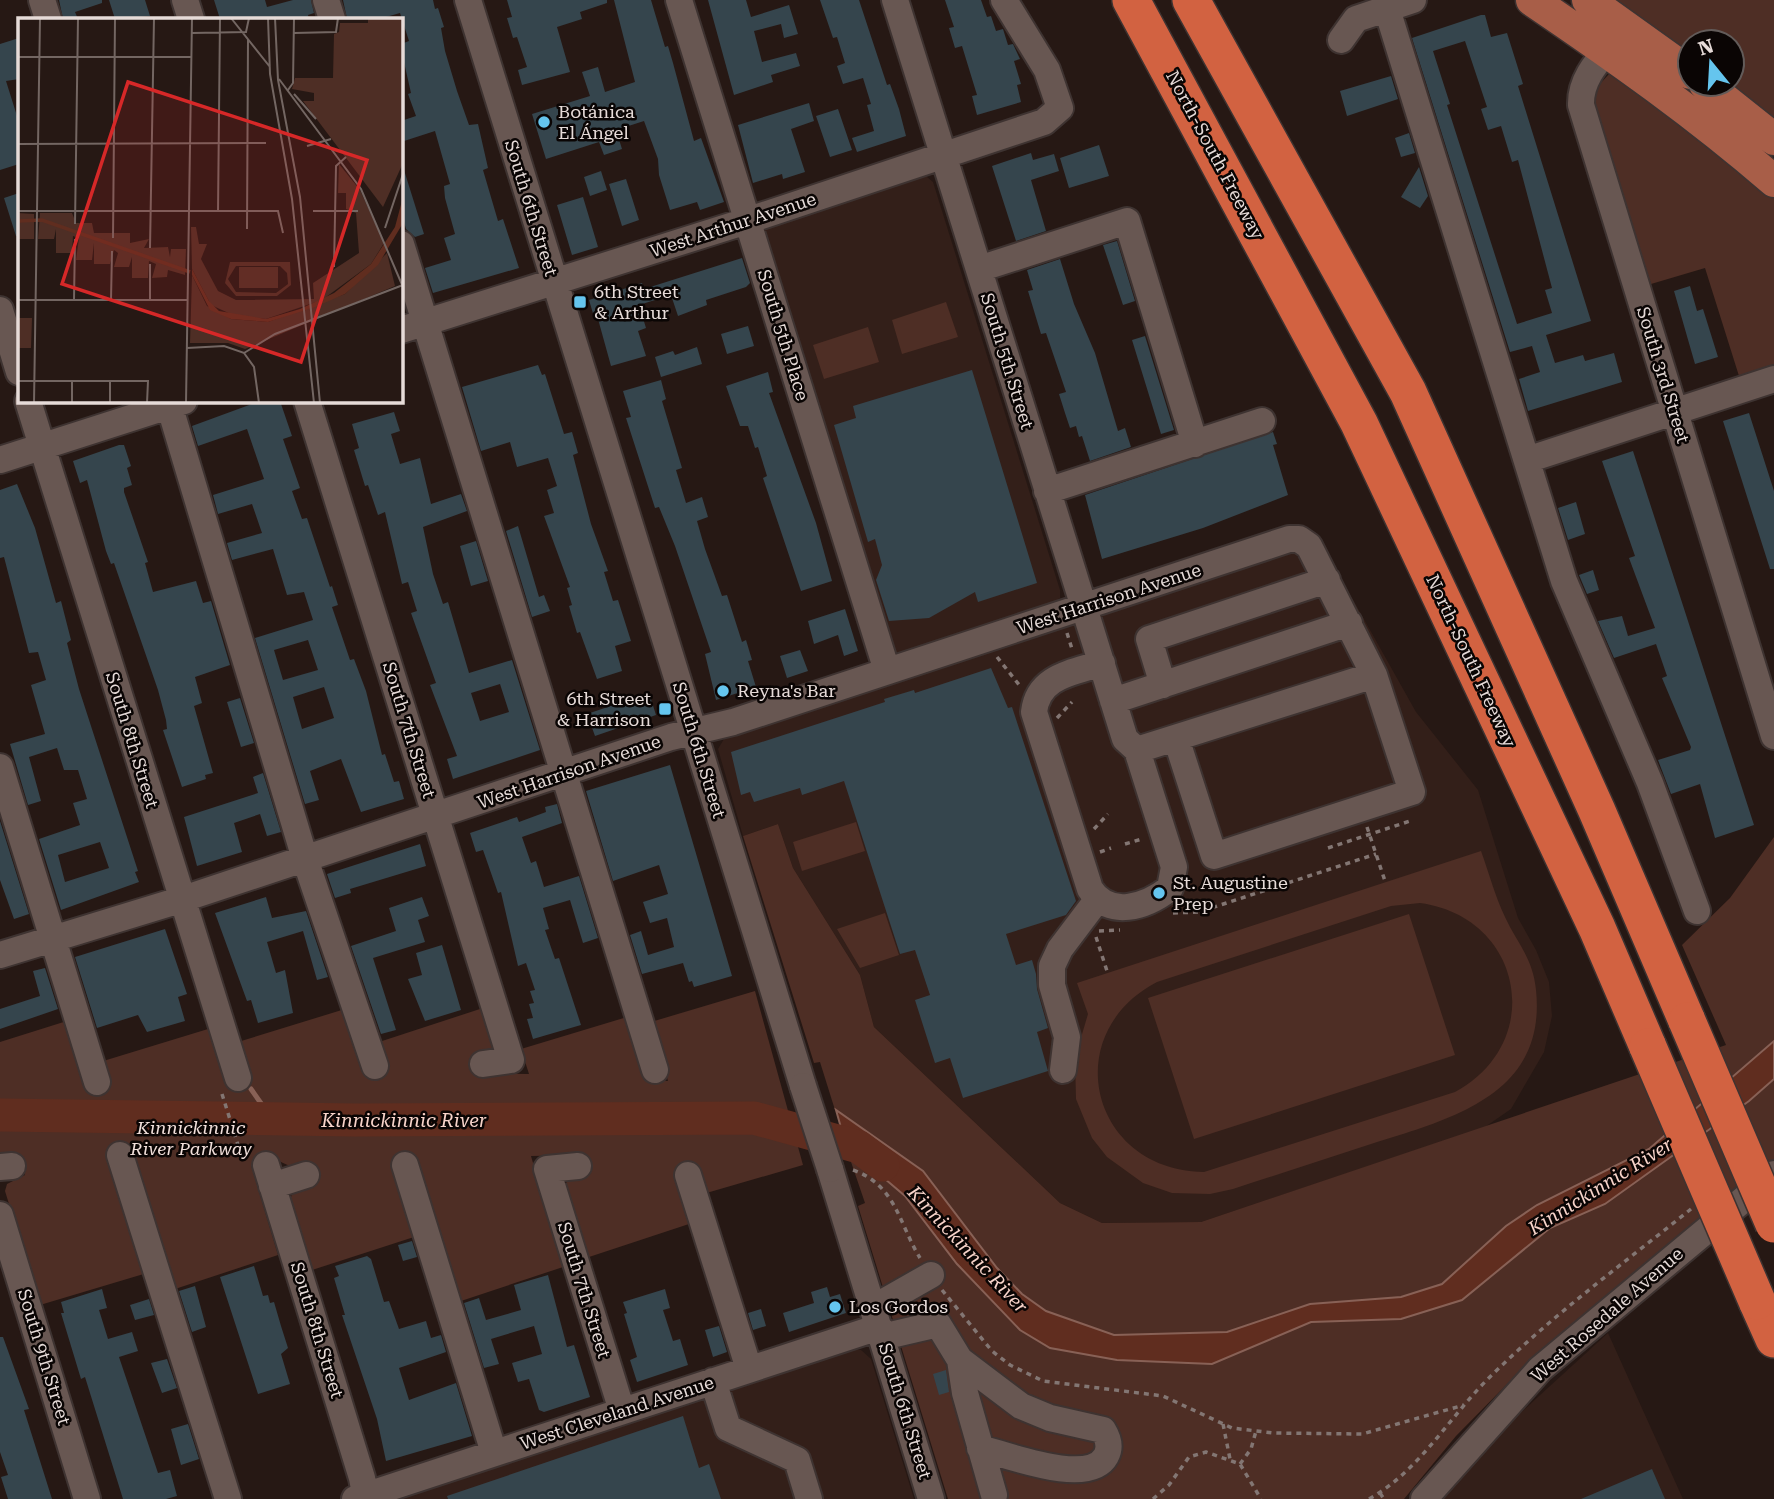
<svg xmlns="http://www.w3.org/2000/svg" width="1774" height="1499" font-family="'Roboto Serif',serif">
  <style>
    .built { fill: #331f19 }
    .green { fill: #4e2e25; fill-rule: evenodd }
    .water { fill: #602d1f; stroke: #886156; stroke-width: 2 }
    .lines { fill: none; stroke-linecap: round; stroke-linejoin: round }
    .stream { stroke: #886156; stroke-width: 5 }
    .river { stroke: #602d1f; stroke-width: 33 }
    .building { fill: #35454d; fill-rule: evenodd }
    .minor-casing { stroke: #3e3331; stroke-width: 30 }
    .major-casing { stroke: #3e3331; stroke-width: 35 }
    .highway-casing { stroke: #3e3331; stroke-width: 40 }
    .path { stroke: #837673; stroke-width: 3.5; stroke-dasharray: 5 5; stroke-linecap: butt }
    .minor { stroke: #685752; stroke-width: 26 }
    .major { stroke: #a85e48; stroke-width: 32 }
    .highway { stroke: #d26241; stroke-width: 37 }
    .minor-bridge-casing { stroke: #3e3331; stroke-width: 30; stroke-linecap: butt }
    .highway-bridge-casing { stroke: #3e3331; stroke-width: 40; stroke-linecap: butt }
    .minor-bridge { stroke: #685752; stroke-width: 26 }
    .highway-bridge { stroke: #d26241; stroke-width: 37 }
    .poi-dot { fill: #65c5ee; stroke: #0a0504; stroke-width: 2.5 }
    .labels { text-anchor: middle; stroke-width: 5; stroke-linejoin: round; paint-order: stroke }
    .poi-label { font-size: 18px; fill: #e6dbd8; stroke: #0a0504; text-anchor: start }
    .street-label { font-size: 18px; fill: #e6dbd8; stroke: #0a0504 }
    .park-label { font-size: 18px; font-style: italic; fill: #f2e0db; stroke: #0a0504 }
    .water-label { font-size: 19px; font-style: italic; fill: #f8d4ca; stroke: #0a0504 }
    .inset-river { fill: none; stroke: #602d1f; stroke-width: 3.5 }
    .inset-road { fill: none; stroke: #736662; stroke-width: 2 }
    .view { fill: #d62828; fill-opacity: 0.15; stroke: #d62828; stroke-width: 3.5 }
    .inset-edge { fill: none; stroke: #e6dbd8; stroke-width: 3.5 }
  </style>
  <rect width="100%" height="100%" fill="#261814"/>
  <path class="built" d="M919 176 927 177 933 182 1060 590V598L1052 605 904 653 896 652 892 647 763 234 765 228Z
    M1320 541 1416 712 1478 790 1518 918 1536 950 1549 982 1552 1016 1544 1052 1511 1109 1485 1127 1201 1222 1102 1223 1060 1203 874 1027 860 975 793 868 778 824 743 836 718 749 724 739 731 736Z
    M1608 1333 1683 1499H1442L1514 1419Z
    M853 1350H861L871 1359 914 1499H399Z"/>
  <path class="green" d="M1610 0H1774V126L1723 84H1732V42H1690V60Z
    M1610 73 1732 161 1774 198V364L1739 376 1705 268 1651 284 1593 105 1597 87Z
    M946 302 958 337 902 354 892 320Z
    M868 327 879 362 824 379 813 345Z
    M856 822 865 851 802 871 793 842Z
    M778 824 793 868 860 975 874 1027 1060 1203 1102 1223 1201 1222 1726 1045 1682 945 1730 898 1774 837V1041L1649 1149 1506 1226 1442 1284 1401 1297 1310 1304 1227 1332 1114 1335 1046 1311 1022 1294 997 1268 923 1171 835 1110 820 1062 814 1063 743 836Z
    M1481 851C1489 873 1495 896 1505 917 1517 943 1533 958 1536 990 1547 1096 1449 1119 1371 1144 1325 1159 1279 1174 1233 1189L1210 1194 1172 1193 1143 1183 1107 1157 1092 1138 1076 1099 1075 1058 1088 1014 1077 983ZM1420 903C1523 917 1547 1042 1455 1092L1204 1172C1091 1171 1057 1034 1157 982L1391 906Z
    M885 913 899 955 860 968 837 929Z
    M1409 914 1455 1055 1194 1139 1148 998Z
    M755 991 803 1165 703 1194 692 1223 586 1258 565 1185 568 1180 590 1170 587 1155 531 1156 563 1267 458 1302 414 1237 309 1271 289 1202 293 1192 292 1167 272 1158 251 1165 278 1255 172 1290 147 1273 40 1305 5 1191 7 1184 25 1175 18 1153H0V1042L70 1020 100 1062 208 1029 225 1084 249 1077 238 1042 345 1009 376 1043 483 1008 494 1050 470 1057 472 1073 529 1074 521 1049 627 1017 648 1081H668L651 1022Z
    M1774 1079V1160L1535 1356 1456 1436 1404 1499H948L858 1206 865 1203 849 1156 871 1166 905 1196 957 1264 1020 1330 1050 1348 1117 1360 1212 1364 1311 1322 1401 1319 1462 1300 1550 1228 1605 1204 1749 1101Z"/>
  <path class="water" d="M1774 1041V1079L1749 1101 1605 1204 1550 1228 1462 1300 1401 1319 1311 1322 1212 1364 1117 1360 1050 1348 1020 1330 957 1264 905 1196 871 1167 849 1156 836 1110 923 1171 997 1268 1022 1294 1046 1311 1114 1335 1227 1332 1310 1304 1401 1297 1442 1284 1506 1226 1537 1205 1649 1149Z"/>
  <g class="lines">
    <path class="stream" d="M251 1089 272 1119"/>
    <path class="river" d="M0 1115 355 1120 754 1118 859 1147 883 1165"/>
  </g>
  <path class="building" d="M59 0H102V3L75 12 78 19H63Z
    M109 0H145L150 16 115 19Z
    M214 0H265L267 7 293 0H311L314 13 308 15 309 19H220Z
    M343 0H433L435 9 438 8 444 27 441 28 445 51 457 91 469 125 478 124 488 168 483 170 498 221 503 219 519 268 433 293 425 268 451 260 444 238 455 234 445 198 444 186 450 184 435 131 401 142V121L416 116 408 94 411 93 401 49V44L409 41 400 13 379 19H347Z
    M507 0H607V3L580 12 582 19 557 27 570 72 522 85 518 70 527 67 517 37 513 38 507 18 512 17Z
    M614 0H651L665 47 668 46 673 63 694 141 701 138 724 202 700 210 697 202 670 210 659 175 658 159 644 121 616 130 622 149 604 155 599 142 546 159 532 114 590 96 582 72 598 67 605 92 635 82Z
    M708 0H746L751 17 789 5 798 34 784 38 781 24 754 31 762 62 796 53 800 66 771 75 773 82 734 95Z
    M820 0H859L887 85 890 84 899 109 906 136 857 152 852 138 874 131 867 105 871 104 863 78 843 84 837 66 845 63 837 37 833 38Z
    M945 0H981L987 17 991 16 996 31 1003 29 1008 45 1013 44 1020 59 1014 61 1021 84 1017 85 1021 102 977 115 972 96 977 95 962 46 955 48 949 28 954 27Z
    M1481 15H1485L1491 37 1507 33 1523 84 1518 86 1591 321 1546 335 1555 363 1583 355 1585 361 1614 353 1622 382 1528 411 1519 379 1540 372 1532 346 1510 352 1412 38ZM1465 41 1487 107 1481 109 1488 130 1501 126 1512 162 1518 160 1552 288 1545 290 1552 313 1517 324 1447 105 1450 104 1433 51Z
    M19 38V79L6 81 17 116 19 115V164L0 170V44Z
    M1391 76 1398 99 1347 116 1340 91Z
    M809 103 814 121 791 129 805 172 783 179 782 174 753 183 738 125Z
    M838 109 852 150 830 157 816 116Z
    M1409 133 1415 153 1401 157 1395 138Z
    M1099 145 1109 176 1069 188 1060 158Z
    M1031 153 1033 160 1054 154 1059 171 1031 180 1046 231 1016 241 992 166Z
    M1419 167 1428 196 1420 208 1401 197Z
    M404 170 424 234 415 237 406 229 401 211V171Z
    M601 171 607 190 590 196 584 177Z
    M626 179 639 220 622 226 609 184Z
    M19 193V236H16L4 198Z
    M583 197 598 247 572 255 557 205Z
    M1117 241 1135 301 1123 305 1103 245Z
    M742 258 750 283 746 287 706 300 707 305 678 316 671 295 639 305 646 328 638 331 646 356 611 366 598 319 595 320 589 300 642 283 644 289Z
    M1060 259 1074 304 1095 353 1118 431 1125 428 1131 447 1090 461 1082 436 1079 437 1076 426 1070 428 1065 413 1059 394 1066 392 1046 333 1041 334 1028 291 1033 290 1027 270Z
    M1690 286 1697 311 1703 309 1718 357 1695 364 1674 291Z
    M748 326 754 346 727 354 721 334Z
    M1145 336 1174 430 1161 434 1132 340Z
    M697 347 702 364 661 377 655 357 673 351 675 355Z
    M538 365 542 375 545 374 564 434 572 432 578 453 573 455 591 524 608 571 604 572 613 601 618 600 631 641 615 646 622 671 597 679 580 632 577 633 569 606 572 605 567 588 570 587 544 516 554 513 547 490 557 486 548 458 517 467 510 442 481 451 462 387Z
    M972 370 1037 583 978 602 975 592 929 618 889 621 876 580 882 565 875 539 868 542 834 425 856 418 853 406Z
    M768 372 773 392 769 393 816 523 832 581 801 591 763 478 767 476 758 447 755 448 748 426H740L726 386Z
    M661 380 666 399 662 401 682 468 676 470 686 503 702 497 708 517 697 521 705 549 722 596 727 595 742 642 746 640 752 660 748 661 756 687 716 700 705 654 711 652 675 546 659 507 655 508 626 418 631 417 623 391Z
    M260 401H280L292 436 283 439 300 488 292 491 302 519 307 518 330 587 332 586 338 605 332 607 350 660 354 659 366 691 382 755 385 754 394 782 399 781 404 799 361 812 341 759 310 771 319 800 305 804 255 638 313 620 304 592 287 595 273 549 232 560 227 543 262 533 252 504 218 514 213 495 264 479 247 429 198 446 192 426ZM308 640 318 670 283 680 274 650ZM324 687 334 718 302 729 293 697Z
    M394 412 400 431 391 434 400 464 420 458 431 504 461 494 467 511 423 527 433 574 443 604 448 602 469 673 512 660 540 750 453 779 447 759 457 756 430 685 436 683 411 613 417 611 408 582 402 584 385 512 378 515 368 485 365 486 354 450 359 448 352 424ZM500 684 509 712 480 721 471 693Z
    M1749 413 1774 491V569H1770L1723 421Z
    M1273 432 1277 444 1273 445 1288 495 1203 528 1102 559 1085 495Z
    M119 445H124L131 466 127 468 132 485 124 488V492L148 562 145 563 153 592 196 581 203 603 211 601 230 665 195 677 202 703 194 706 213 773 205 775 206 779 182 787 163 730 167 729 166 720 158 690 114 563 111 564 106 551 87 480 80 483 73 461Z
    M1633 451 1754 825 1715 838 1700 784 1671 794 1658 760 1690 750 1691 747 1662 678 1667 676 1656 644 1614 658 1598 621 1622 616 1628 636 1655 628 1629 558 1635 556 1602 461Z
    M17 484 35 528 56 603 61 601 71 640 67 643 79 689 138 871 135 872 139 882 61 910 39 839 80 825 73 803 87 799 78 770H64L57 748 29 757 41 801 28 805 10 744 45 734 31 685 46 680 38 652 29 653 4 557 0 558V490ZM100 842 109 868 65 882 58 855Z
    M1576 502 1585 534 1568 540 1558 508Z
    M518 526 539 597 544 595 550 611 532 617 506 531Z
    M476 541 488 581 471 586 460 546Z
    M1593 570 1599 590 1587 594 1579 575Z
    M845 609 858 651 844 656 838 635 814 644 808 621Z
    M800 650 808 671 787 678 780 656Z
    M991 668 1008 708 1012 707 1076 901 1066 915 1006 934 1016 965 1032 960 1036 974 1037 989 1048 1028 1037 1032 1048 1071 963 1098 950 1058 935 1063 915 1000 930 995 915 950 900 954 844 781 802 795 800 788 754 802 750 792 741 795 731 752 885 702 884 699 914 690 915 693Z
    M649 693 656 715 595 736 587 714Z
    M240 698 254 743 241 747 227 702Z
    M670 765 732 976 694 987 692 981 689 982 683 963 642 974 630 935 641 931 648 955 674 947 667 918 650 923 643 902 668 894 659 865 613 881 586 791Z
    M263 773 281 832 267 836 260 814 234 823 242 852 197 866 184 817 258 793 253 777Z
    M557 804 562 823 522 837 531 863 536 861 544 887 579 876 598 938 583 943 570 900 543 908 549 929 545 930 555 959 559 958 581 1025 533 1039 527 1019 533 1018 529 1004 534 1003 530 991 535 990 526 963 518 966 501 892 498 893 483 850 476 852 470 833 517 817 519 822 546 812 545 807Z
    M0 821 29 914 14 919 0 880Z
    M420 844 426 866 350 889 351 893 335 898 327 874Z
    M266 897 272 918 306 911 328 977 317 980 303 931 267 942 276 973 285 970 293 1013 258 1023 251 1000 247 1001 215 913Z
    M422 897 429 916 418 920 425 942 373 958 396 1030 381 1034 351 946 396 931 389 908Z
    M165 929 187 994 178 997 185 1021 147 1032 138 1015 97 1028 75 957Z
    M442 945 461 1010 425 1021 408 979 422 975 416 953Z
    M45 968 58 1009 0 1029V1009L40 996 33 971Z
    M412 1241 417 1257 403 1261 398 1245Z
    M367 1256 371 1259 384 1302 389 1301 399 1329 426 1321 431 1338 441 1335 446 1352 399 1368 409 1400 456 1383 472 1436 386 1461 377 1419 342 1315H345L334 1278 339 1276 335 1266Z
    M254 1266 263 1296 268 1295 270 1303 274 1302 281 1326 288 1348 281 1354 290 1384 258 1394 220 1277Z
    M548 1275 567 1347 574 1345 590 1397 544 1412 539 1410 529 1379 518 1382 512 1363 542 1354 534 1326 491 1339 499 1364 484 1368 464 1303 479 1298 486 1320 521 1310 514 1285Z
    M195 1286 206 1327 192 1332 179 1291Z
    M827 1287 830 1297 840 1294 846 1313 789 1332 783 1313 814 1303 811 1292Z
    M102 1289 107 1308 99 1310 108 1339 132 1332 138 1351 119 1357 158 1473 170 1470 177 1496 166 1499H123L85 1377 81 1379 61 1313H64L61 1302Z
    M665 1289 670 1308 663 1310 673 1341 680 1339 688 1365 637 1382 630 1360 637 1357 624 1314 627 1313 623 1302Z
    M149 1299 154 1315 135 1320 130 1305Z
    M761 1309 766 1326 753 1330 748 1313Z
    M719 1326 727 1352 713 1357 705 1330Z
    M0 1337H3L29 1409 24 1410 52 1499H8L1 1477 8 1475 0 1452Z
    M167 1359 177 1388 162 1393 151 1363Z
    M946 1370 949 1392 939 1395 933 1374Z
    M683 1416 699 1468 709 1464 721 1499H448L447 1496Z
    M188 1424 199 1459 181 1465 171 1429Z
    M1652 1469 1665 1499H1581Z"/>
  <g class="lines">
    <g class="minor-casing">
      <path id="minor" d="M42 0 48 19
        M185 0 191 19
        M326 0 332 19
        M468 0 803 1086
        M679 0 887 671
        M895 0 1125 739 1137 750 1174 867 1170 888C1146 907 1109 919 1090 889L1034 712C1038 676 1072 673 1102 663
        M1387 9 1564 581 1650 783 1697 911
        M1618 37C1601 58 1580 77 1581 105L1774 736
        M1341 40 1356 19 1413 0
        M401 244 655 1070
        M979 269 1127 221 1195 444
        M0 310 19 372
        M401 330 734 225 1044 122 1060 108 1047 70 1004 0
        M28 401 238 1078
        M168 401 305 859 375 1066
        M307 401 511 1060 483 1064
        M0 460 184 401
        M1527 460 1774 379
        M1047 491 1262 421
        M1163 685 1149 639 1327 580
        M1113 701 1349 623
        M1137 750C1216 725 1295 700 1374 675L1412 792 1214 856 1176 738
        M0 767 97 1082
        M0 955 180 900 671 737 733 722 1289 539H1299L1309 546 1374 675
        M1063 1070 1067 1037 1052 985V966L1060 949 1097 900
        M120 1155 228 1499
        M266 1165 362 1478 366 1499
        M405 1165 494 1453
        M578 1166 547 1169 622 1411
        M0 1167 12 1166
        M830 1169 931 1499
        M688 1175 749 1369
        M272 1186 306 1175
        M0 1215 87 1499
        M873 1308 931 1275
        M882 1337 938 1324 960 1360 965 1393 994 1495
        M960 1360 1021 1406 1050 1418 1103 1430C1108 1438 1111 1447 1106 1456 1089 1487 1008 1455 980 1448
        M713 1381 728 1428 797 1460 809 1499
        M355 1499 879 1327
        M1424 1499 1540 1369 1774 1174"/>
    </g>
    <g class="major-casing">
      <path id="major" d="M1532 0C1616 57 1698 115 1774 181
        M1588 0 1690 73
        M1705 84 1774 139"/>
    </g>
    <g class="highway-casing">
      <path id="highway" d="M1131 0 1359 423 1597 928 1648 1047
        M1191 0 1408 392 1597 811 1687 1021
        M1757 1301 1774 1339"/>
    </g>
    <path class="path" d="M1067 633 1072 649
      M997 657 1020 686
      M1057 718 1072 702
      M1367 827 1385 881
      M1094 829 1108 814
      M1125 844 1142 839
      M1328 848 1410 821
      M1100 852 1111 848
      M1173 913 1199 912 1376 854
      M1099 931 1120 930
      M1096 937 1107 971
      M222 1094 238 1145
      M853 1170C896 1185 899 1224 920 1258
      M942 1290 992 1351 1010 1365 1043 1381 1163 1396 1232 1428 1273 1433 1362 1434 1464 1405
      M1223 1424 1230 1459
      M1240 1464 1251 1449 1256 1431
      M1380 1493 1384 1499
      M1153 1499 1169 1485 1189 1457 1206 1452 1240 1464 1261 1499
      M1369 1499C1421 1470 1450 1415 1493 1374 1554 1314 1624 1263 1691 1209"/>
    <use href="#minor" class="minor"/>
    <use href="#major" class="major"/>
    <use href="#highway" class="highway"/>
    <g class="minor-bridge-casing">
      <path id="minor-bridge" d="M803 1086 830 1169"/>
    </g>
    <g class="highway-bridge-casing">
      <path id="highway-bridge" d="M1687 1021 1774 1224
        M1648 1047 1757 1301"/>
    </g>
    <use href="#minor-bridge" class="minor-bridge"/>
    <use href="#highway-bridge" class="highway-bridge"/>
  </g>
  <g class="poi-dot">
    <circle cx="544" cy="122" r="7"/>
    <rect x="573" y="295" width="14" height="14" rx="3.5"/>
    <circle cx="723" cy="691" r="7"/>
    <rect x="658" y="702" width="14" height="14" rx="3.5"/>
    <circle cx="1159" cy="893" r="7"/>
    <circle cx="835" cy="1307" r="7"/>
  </g>
  <g class="labels">
    <g class="poi-label">
      <text x="558" y="118">Botánica<tspan x="558" dy="21">El Ángel</tspan></text>
      <text x="594" y="298">6th Street<tspan x="594" dy="21">&amp; Arthur</tspan></text>
      <text x="737" y="697">Reyna's Bar</text>
      <text x="651" y="705" text-anchor="end">6th Street<tspan x="651" dy="21">&amp; Harrison</tspan></text>
      <text x="1173" y="889">St. Augustine<tspan x="1173" dy="21">Prep</tspan></text>
      <text x="849" y="1313">Los Gordos</text>
    </g>
    <g class="street-label">
      <text transform="translate(1215 155) rotate(62)" y="6">North-South Freeway</text>
      <text transform="translate(531 208) rotate(73)" y="6">South 6th Street</text>
      <text transform="translate(733 225) rotate(-18)" y="6">West Arthur Avenue</text>
      <text transform="translate(783 335) rotate(73)" y="6">South 5th Place</text>
      <text transform="translate(1007 361) rotate(73)" y="6">South 5th Street</text>
      <text transform="translate(1663 375) rotate(73)" y="6">South 3rd Street</text>
      <text transform="translate(1109 599) rotate(-18)" y="6">West Harrison Avenue</text>
      <text transform="translate(1471 661) rotate(65)" y="6">North-South Freeway</text>
      <text transform="translate(409 730) rotate(73)" y="6">South 7th Street</text>
      <text transform="translate(132 740) rotate(73)" y="6">South 8th Street</text>
      <text transform="translate(699 750) rotate(73)" y="6">South 6th Street</text>
      <text transform="translate(569 772) rotate(-19)" y="6">West Harrison Avenue</text>
      <text transform="translate(584 1290) rotate(73)" y="6">South 7th Street</text>
      <text transform="translate(1607 1315) rotate(-41)" y="6">West Rosedale Avenue</text>
      <text transform="translate(317 1330) rotate(73)" y="6">South 8th Street</text>
      <text transform="translate(44 1357) rotate(73)" y="6">South 9th Street</text>
      <text transform="translate(905 1411) rotate(73)" y="6">South 6th Street</text>
      <text transform="translate(617 1413) rotate(-18)" y="6">West Cleveland Avenue</text>
    </g>
    <g class="park-label">
      <text x="191" y="1134">Kinnickinnic<tspan x="191" dy="21">River Parkway</tspan></text>
    </g>
    <g class="water-label">
      <text x="404" y="1127">Kinnickinnic River</text>
      <text transform="translate(1600 1186) rotate(-32)" y="7">Kinnickinnic River</text>
      <text transform="translate(968 1249) rotate(47)" y="7">Kinnickinnic River</text>
    </g>
  </g>
  <g transform="translate(18 18)">
    <rect width="385" height="385" fill="#261814"/>
    <path d="M350 0H385V145L365 189 285 83H296V75L274 71 277 60H315L316 16 321 14 322 5H350ZM321 146 342 172 366 225 353 246 304 282 248 301 217 298 193 287 174 251 173 209H178L181 226H189L183 241 200 273 218 282 296 281 295 265 341 235 338 195 328 191V175H320ZM0 195 16 196V221H1ZM22 195H54L58 205H74L76 215H112V225L131 221 126 230 150 229 152 239 153 231H168L167 257 150 252 149 259 134 260 138 246 131 243 130 260H114V239L111 249H96L100 235 96 232 92 246H76V225L74 242H58L61 220 55 218 54 235H38V211L36 221H20ZM369 235 377 268 227 331 210 325H172L174 257 189 288 213 301 250 304 327 276ZM212 244H272L273 267 259 278H218L207 265ZM218 248H262L269 255 270 266 258 275 218 274 210 261ZM221 249H260V270H221ZM0 300H14L13 330H0Z" fill="#4e2e25" fill-rule="evenodd"/>
    <path d="M385 179V205L360 247 327 276 297 289 250 304 213 301 192 292 174 257V251L191 283 201 293 248 301 282 291 316 275 353 246 377 209Z" fill="#602d1f"/>
    <path class="inset-river" d="M0 203 24 202 172 254"/>
    <path class="inset-road" d="M213 0 252 49M250 0 252 56 274 181 296 385M257 0 260 62 282 179 302 385M174 15 228 14 231 0M276 15 318 14 320 0M0 39H173M261 61 343 171 385 269M270 72 275 65 276 0M276 76 298 101M0 126 248 125M289 128 313 121M0 193H260L265 215M295 193H340M200 194 202 0M57 206 60 0M367 210 385 156M229 211 230 21M95 220 97 0M132 230 136 0M316 249 318 148 328 139M0 282H170M56 282 57 221M93 282 94 233M132 282V246M169 330 206 328 226 335 257 316 385 267M226 335 236 349 241 385M0 363H130L129 385M16 385 22 0M54 385V363M92 385V363M168 385 174 0"/>
    <path class="view" d="M110 64 349 142 283 344 44 266Z"/>
    <rect width="385" height="385" class="inset-edge"/>
  </g>
  <g transform="translate(1711 63) rotate(342)"><circle r="33" fill="#0a0504" stroke="#625b59" stroke-width="2"/>
  <path d="M0-5L12 26L0 18L-12 26Z" fill="#65c5ee"/>
  <text y="-10" font-size="19" font-weight="bold" text-anchor="middle" fill="#e6dbd8">N</text>
  </g>
</svg>
